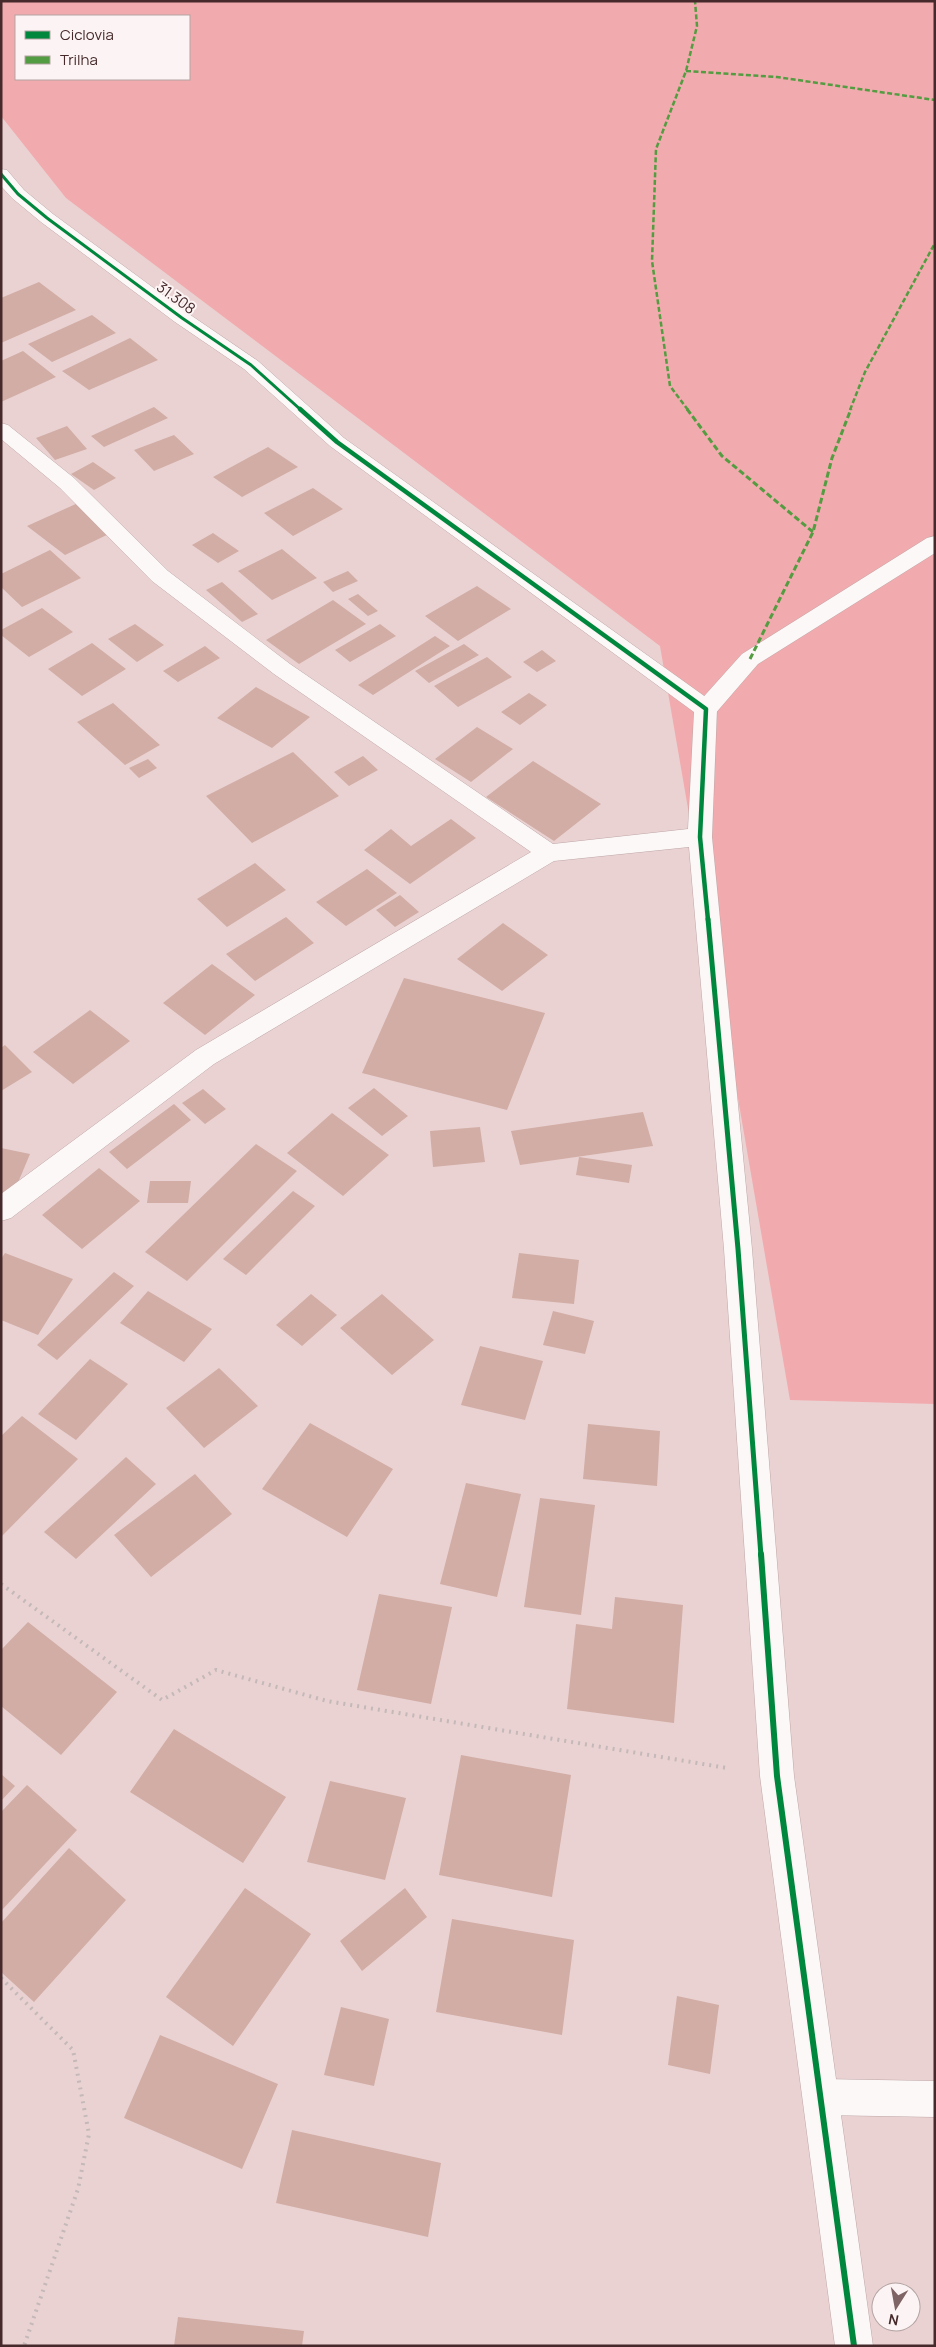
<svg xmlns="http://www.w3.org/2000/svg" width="936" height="2347" font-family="Manrope,sans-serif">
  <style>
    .green { fill: #f1aaad; fill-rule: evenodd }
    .building { fill: #d1ada5 }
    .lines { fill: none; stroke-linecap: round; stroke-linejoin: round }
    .lane-casing { stroke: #bfa7a7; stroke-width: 1 }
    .street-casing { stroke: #bfa7a7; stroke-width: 1 }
    .path { stroke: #c4b8b8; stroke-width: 4; stroke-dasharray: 2 5; stroke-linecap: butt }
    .lane { fill: #fcf8f8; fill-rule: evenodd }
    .street { fill: #fcf8f8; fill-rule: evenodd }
    .quiet-far1 { stroke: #549c41; stroke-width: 2.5; stroke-dasharray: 5 2.5; stroke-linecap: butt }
    .quiet { stroke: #549c41; stroke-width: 3; stroke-dasharray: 6 3; stroke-linecap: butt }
    .cycleway-far3-casing { stroke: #fcf4f4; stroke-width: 5 }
    .cycleway-far2-casing { stroke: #fcf4f4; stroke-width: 7 }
    .cycleway-far1-casing { stroke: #fcf4f4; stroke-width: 8 }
    .cycleway-casing { stroke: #fcf4f4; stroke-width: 9 }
    .cycleway-far3 { stroke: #00873e; stroke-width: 3 }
    .cycleway-far2 { stroke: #00873e; stroke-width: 4.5 }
    .cycleway-far1 { stroke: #00873e; stroke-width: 5 }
    .cycleway { stroke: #00873e; stroke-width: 6 }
    .labels { text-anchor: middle; stroke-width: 4; stroke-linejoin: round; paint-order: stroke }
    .far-street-label { font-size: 15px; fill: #46292a; stroke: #fcf4f4 }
  </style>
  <rect width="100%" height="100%" fill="#ead2d2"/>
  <path class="green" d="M1 1H935V1404L790 1400 660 646 66 198 1 116ZM16 16H189V79H16Z"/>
  <path class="building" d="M39 282 76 310 1 343V298Z
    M92 315 116 333 52 362 28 344Z
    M130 338 158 360 89 390 62 371Z
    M23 351 56 377 1 402V361Z
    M154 407 168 418 104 447 91 436Z
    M67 426 87 449 55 460 36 438Z
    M174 435 194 454 154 471 134 450Z
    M268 447 298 467 242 497 213 477Z
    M93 462 116 478 94 490 71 474Z
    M313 488 343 509 293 536 264 513Z
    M78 503 113 532 65 555 27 526Z
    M213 533 239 551 218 563 192 545Z
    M282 549 317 578 272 600 238 571Z
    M50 550 81 578 22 607 1 587V574Z
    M348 571 358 581 333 592 323 582Z
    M222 582 258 614 242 622 206 590Z
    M477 586 511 609 458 641 425 616Z
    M358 594 378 611 368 616 348 599Z
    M333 600 366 624 299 664 266 640Z
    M42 608 73 632 29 657 1 635V630Z
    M135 624 164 645 137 662 108 639Z
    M380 624 396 636 350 662 335 650Z
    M435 636 450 646 373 695 358 685Z
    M92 643 126 669 82 696 48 669Z
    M464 644 479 655 429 683 415 671Z
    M205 646 220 658 178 682 163 671Z
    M542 650 556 661 537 672 523 662Z
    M487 657 512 677 458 707 434 686Z
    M256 687 310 717 272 748 217 718Z
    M529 693 547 705 520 725 501 712Z
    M113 703 160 745 125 765 77 722Z
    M477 727 513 749 471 782 435 759Z
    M293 752 339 796 252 843 206 796Z
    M363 756 378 770 349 786 334 772Z
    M148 759 157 768 139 778 129 768Z
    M533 761 601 804 554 841 486 797Z
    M451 819 476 838 410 884 364 850 391 829 411 846Z
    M255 863 286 890 227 927 197 899Z
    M367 869 397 893 346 926 316 902Z
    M400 895 419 912 395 927 376 910Z
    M286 917 314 943 255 981 226 954Z
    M503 923 548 955 502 991 457 959Z
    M212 964 255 995 205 1035 163 1003Z
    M404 978 545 1013 507 1110 362 1073Z
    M90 1010 130 1041 73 1084 33 1052Z
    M5 1045 32 1072 1 1091V1048Z
    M374 1088 408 1116 382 1136 348 1108Z
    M203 1089 226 1109 205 1124 182 1103Z
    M174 1104 191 1120 127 1169 109 1152Z
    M643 1112 653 1146 520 1165 511 1131Z
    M332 1113 389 1155 343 1196 287 1153Z
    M480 1127 485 1162 433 1167 430 1131Z
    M256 1144 297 1171 187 1281 145 1252Z
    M1 1148 30 1154 12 1197 1 1195Z
    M579 1157 632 1165 629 1183 576 1175Z
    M99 1168 140 1201 82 1249 42 1215Z
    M150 1181H191L188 1203H147Z
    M293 1191 315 1206 246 1275 223 1259Z
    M5 1253 73 1279 38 1335 1 1320V1259Z
    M519 1253 579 1260 574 1304 512 1298Z
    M114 1272 134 1286 57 1360 37 1345Z
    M148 1291 212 1329 184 1362 120 1323Z
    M311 1294 337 1315 302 1346 276 1325Z
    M382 1294 434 1340 392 1375 340 1328Z
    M553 1311 594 1321 585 1354 543 1345Z
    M480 1346 543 1361 525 1420 461 1405Z
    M90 1359 128 1384 76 1440 38 1414Z
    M219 1368 258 1406 204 1448 166 1408Z
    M22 1416 78 1459 1 1537V1436Z
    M310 1423 393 1469 347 1537 262 1489Z
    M588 1424 660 1431 657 1486 583 1479Z
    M126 1457 156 1484 76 1559 44 1532Z
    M195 1474 232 1514 151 1577 114 1535Z
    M466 1483 521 1494 497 1597 440 1584Z
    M540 1498 595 1505 581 1615 524 1607Z
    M379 1594 452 1607 431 1704 357 1690Z
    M615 1597 683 1605 674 1723 567 1709 576 1624 612 1629Z
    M28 1622 117 1692 61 1755 1 1706V1650Z
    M174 1729 286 1797 243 1863 130 1792Z
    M461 1755 571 1775 552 1897 439 1875Z
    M1 1774 15 1786 1 1801Z
    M330 1781 406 1798 385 1880 307 1862Z
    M27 1785 77 1830 1 1911V1812Z
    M69 1848 126 1900 34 2002 1 1972V1923Z
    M245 1888 311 1934 233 2046 166 1997Z
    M405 1888 427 1917 362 1971 340 1941Z
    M452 1919 574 1940 562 2035 436 2012Z
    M677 1996 719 2005 710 2074 668 2065Z
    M341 2007 389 2019 374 2086 324 2075Z
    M160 2035 278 2084 242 2169 124 2118Z
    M292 2130 441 2163 428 2237 276 2203Z
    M178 2317 304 2331 302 2346H174Z"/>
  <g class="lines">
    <g class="lane-casing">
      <path id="lane" d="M935 536V553L758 664 714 715 706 717 698 715 695 709 698 703 742 654 927 538Z
        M821 2079 935 2081V2117L821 2115 808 2110 803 2097 808 2084Z"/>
    </g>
    <g class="street-casing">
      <path id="street" d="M1 169 7 170 24 190 53 214 189 314 258 361 344 438 714 703 717 709 712 837 752 1249 794 1776 873 2346H835L760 1776 724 1249 689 847 554 861 214 1064 11 1218 1 1221V1194L196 1050 531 852 274 674 152 581 60 488 1 439V423L8 425 74 478 168 571 290 664 553 844 688 829 694 712 330 446 244 369 175 322 41 222 12 198 1 186Z"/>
    </g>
    <path class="path" d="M1 1584 162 1700 216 1670 327 1701 727 1768
      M1 1978 73 2050 89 2134 78 2189 24 2346"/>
    <use href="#lane" class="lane"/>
    <use href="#street" class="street"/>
    <path class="quiet-far1" d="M686 71 777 77 935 100
      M688 410 670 386 652 261 656 149 686 71 697 26 695 1
      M850 410 865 372 935 243"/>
    <path class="quiet" d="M687 409 722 456 813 532
      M750 659 813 532 832 458 851 409"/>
    <g class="cycleway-far3-casing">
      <path id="cycleway-far3" d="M1 174 18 194 47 218 182 318 251 365 301 410"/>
    </g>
    <g class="cycleway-far2-casing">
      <path id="cycleway-far2" d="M300 409 337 442 706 709 700 837 708 920"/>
    </g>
    <g class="cycleway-far1-casing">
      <path id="cycleway-far1" d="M708 919 738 1249 761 1556"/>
    </g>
    <g class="cycleway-casing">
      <path id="cycleway" d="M761 1554 777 1776 854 2346"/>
    </g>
    <use href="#cycleway-far3" class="cycleway-far3"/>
    <use href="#cycleway-far2" class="cycleway-far2"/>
    <use href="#cycleway-far1" class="cycleway-far1"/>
    <use href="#cycleway" class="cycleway"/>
  </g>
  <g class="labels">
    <g class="far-street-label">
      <text transform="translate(176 298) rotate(36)" y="5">31.308</text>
    </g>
  </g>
  <rect width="936" height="2347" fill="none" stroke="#46292a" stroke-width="5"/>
  <rect x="15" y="15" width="175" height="65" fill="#fcf4f4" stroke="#b3a3a3"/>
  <rect x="25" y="31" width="25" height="8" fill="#00873e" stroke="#b3a3a3"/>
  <text x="60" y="40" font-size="15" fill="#46292a">Ciclovia</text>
  <rect x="25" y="56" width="25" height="8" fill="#549c41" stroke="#b3a3a3"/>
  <text x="60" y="65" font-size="15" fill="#46292a">Trilha</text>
  <g transform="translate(896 2307) rotate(191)"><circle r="24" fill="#fcf4f4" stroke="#b3a3a3"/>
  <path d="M0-4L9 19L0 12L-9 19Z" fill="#7f6465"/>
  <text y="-8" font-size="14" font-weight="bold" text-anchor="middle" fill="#46292a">N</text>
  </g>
</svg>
